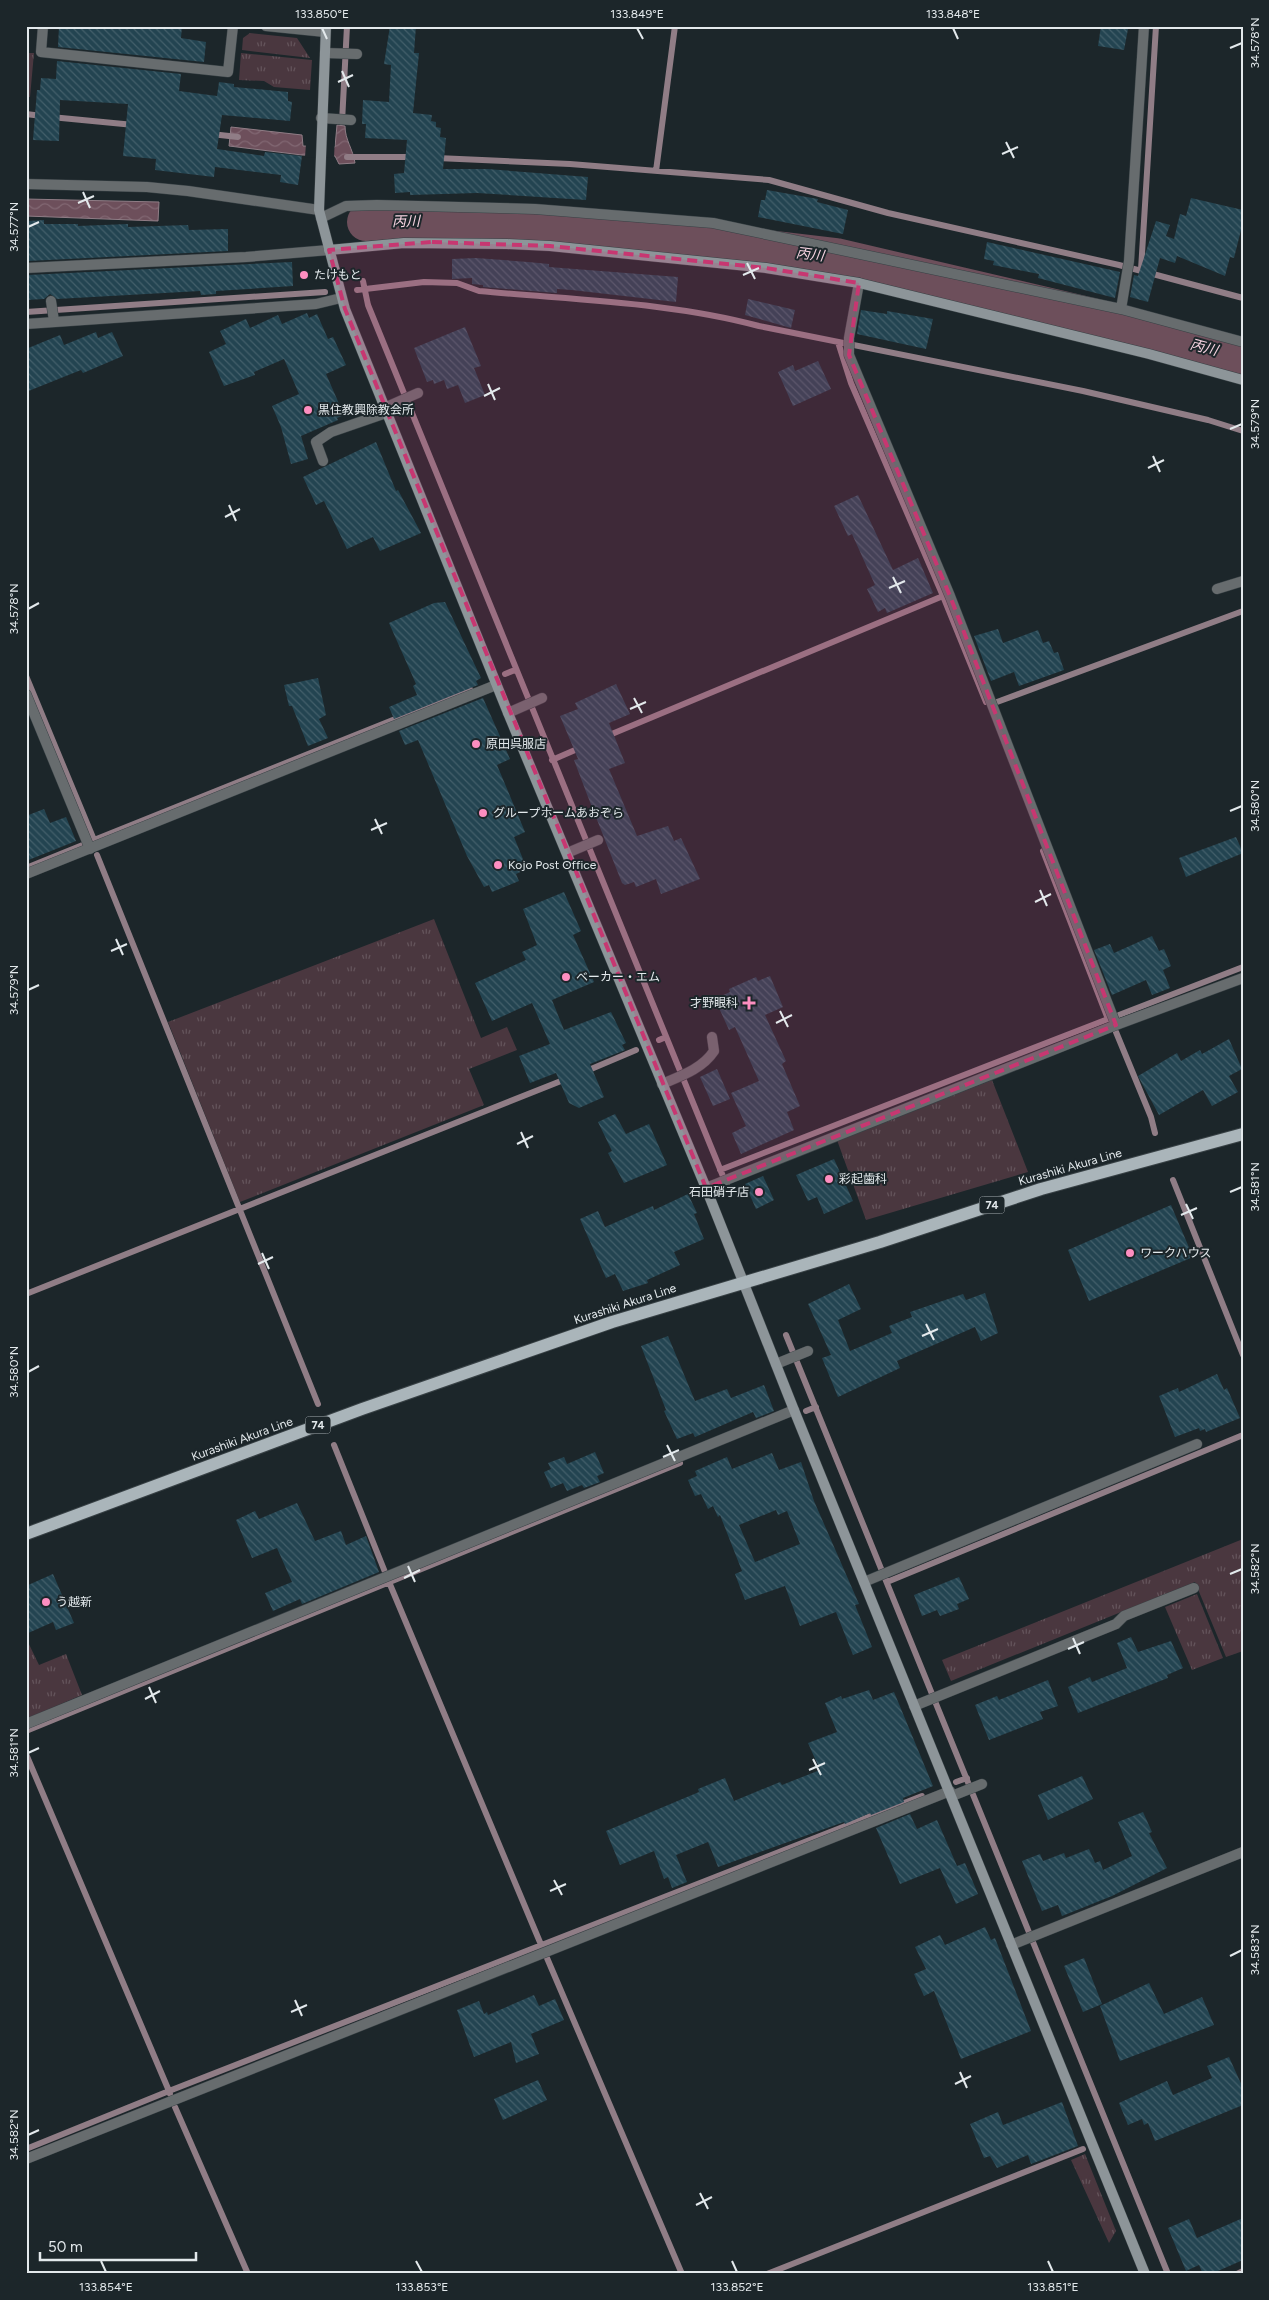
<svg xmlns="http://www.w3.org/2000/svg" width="1269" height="2300" font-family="Figtree,'Noto Sans JP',sans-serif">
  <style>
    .grass { fill: url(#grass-tufts) }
    .water { fill: url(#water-waves); stroke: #907d86 }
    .pier { fill: #1c262a }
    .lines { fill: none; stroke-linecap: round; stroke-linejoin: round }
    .stream { stroke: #907d86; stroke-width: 6 }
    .river { stroke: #6d4f5b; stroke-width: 38 }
    .building { fill: url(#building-back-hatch); fill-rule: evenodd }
    .lane-casing { stroke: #384145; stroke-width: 11 }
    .street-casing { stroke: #384145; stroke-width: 11 }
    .secondary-casing { stroke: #384145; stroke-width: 11 }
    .primary-casing { stroke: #384145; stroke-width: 14 }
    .lane { stroke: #676c6e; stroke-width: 10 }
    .street { stroke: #676c6e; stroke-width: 10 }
    .secondary { stroke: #8d9599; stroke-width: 10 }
    .primary { stroke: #aab5ba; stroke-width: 12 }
    .marked { fill: #c73771; fill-opacity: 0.2; stroke: #c73771; stroke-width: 4; stroke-dasharray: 10 6; stroke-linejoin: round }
    .ticks { fill: none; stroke: #e3e9ec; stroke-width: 2 }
    .poi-dot { fill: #fd8ec0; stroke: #1c262a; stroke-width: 2 }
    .labels { text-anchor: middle; stroke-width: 4; stroke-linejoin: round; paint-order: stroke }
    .shield { fill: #1c262a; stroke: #a7aeb2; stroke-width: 1 }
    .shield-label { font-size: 11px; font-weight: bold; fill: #e3e9ec }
    .poi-label { font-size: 12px; fill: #e3e9ec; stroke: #1c262a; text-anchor: start }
    .street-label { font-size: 12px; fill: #e3e9ec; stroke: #1c262a }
    .water-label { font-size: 14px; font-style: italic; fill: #f8d4e2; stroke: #1c262a }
    .neatline { fill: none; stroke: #e3e9ec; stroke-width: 2 }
    .ticks-label { font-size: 12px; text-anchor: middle; fill: #e3e9ec }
  </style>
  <defs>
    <pattern id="grass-tufts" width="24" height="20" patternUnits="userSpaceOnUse" patternTransform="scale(1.25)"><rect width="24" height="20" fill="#4a373f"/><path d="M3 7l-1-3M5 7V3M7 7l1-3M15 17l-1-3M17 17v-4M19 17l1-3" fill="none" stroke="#64545b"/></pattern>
    <pattern id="water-waves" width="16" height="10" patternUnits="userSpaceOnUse" patternTransform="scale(1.25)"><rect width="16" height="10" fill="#6d4f5b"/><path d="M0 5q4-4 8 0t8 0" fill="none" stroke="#826873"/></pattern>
    <pattern id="building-back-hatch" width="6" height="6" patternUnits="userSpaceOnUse" patternTransform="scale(1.25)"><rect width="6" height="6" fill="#234451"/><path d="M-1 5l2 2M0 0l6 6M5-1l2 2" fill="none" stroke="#435f6a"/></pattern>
  </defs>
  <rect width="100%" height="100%" fill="#1c262a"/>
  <path class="grass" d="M250 33 297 38 310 58 242 50 243 38Z
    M26 53H34L30 97H26Z
    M241 53 312 60 310 90 274 87 264 81 239 80Z
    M434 919 481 1038 507 1027 517 1050 469 1069 484 1105 240 1202 168 1022Z
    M992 1080 1028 1172 866 1220 837 1140Z
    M1243 1539V1651L1226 1657 1195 1582 951 1681 942 1660Z
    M1197 1594 1223 1658 1192 1670 1165 1607Z
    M26 1638 39 1665 66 1654 82 1695 26 1719Z
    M1085 2154 1116 2231 1109 2243 1071 2160Z"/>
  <path class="water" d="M337 125 345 126C345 140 353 149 355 163L339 164 335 156 302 155 229 146 231 127 302 135 303 146 335 147Z
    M26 199 159 202 158 221 26 216Z"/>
  <path class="pier" d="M335 135 334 158 305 157 306 144H333Z"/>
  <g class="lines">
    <path class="stream" d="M26 114 42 116
      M51 117 134 125
      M342 122 347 26
      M211 134 238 137
      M347 157H412
      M437 158 570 164 769 180 888 213 1119 265 1243 298
      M656 171 675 26
      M1141 270 1156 26
      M363 281 368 305 729 1191
      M357 290 424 282 457 283 479 291C572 300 670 302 759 326L1083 391 1208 420 1243 431
      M26 312 325 292
      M838 342 851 383 943 596 986 702
      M505 674 515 670
      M26 676 94 840 470 689
      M997 702 1243 611
      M607 736 943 596
      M552 760 582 747
      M97 855 318 1404
      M26 868 90 842
      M1119 1015 1243 967
      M1116 1032 1151 1117 1155 1133
      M659 1040 666 1037
      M584 1072 636 1050
      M720 1170 1108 1019 1043 851
      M1173 1180 1243 1355
      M26 1294 566 1079
      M786 1335 1168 2274
      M806 1411 816 1407
      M334 1445 385 1572
      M389 1582 542 1947
      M887 1582 1243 1435
      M26 1731 680 1463
      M26 1754 169 2091 26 2149
      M956 1782 967 1778
      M547 1958 682 2274
      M170 2094 169 2091 922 1796
      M175 2107 248 2274
      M767 2274 1083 2149
      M1237 2274 1243 2271"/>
    <path class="river" d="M366 222 435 221 576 227 836 257 1118 323 1243 357"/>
  </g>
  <path class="building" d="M59 26H182L181 38 206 42 204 62 58 47Z
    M390 26H416L414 53H419L413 113 432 115 431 121 436 122V127L441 128 440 137 446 138 443 169H487L588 177 586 200 477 193 410 195V192L395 193 394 174 404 173 407 140 365 138 366 124H362L363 100 389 102 391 65 384 64Z
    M1101 26 1128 29 1124 50 1098 46Z
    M57 61 181 74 179 91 217 96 219 82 234 84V87L288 92V101L292 102 290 121 222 115 217 149 264 156 265 152 302 156 298 185 280 182 281 175 215 167 214 177 155 170 156 159 123 156 128 104 60 100 59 141 33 140 37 90H40L41 78 56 79Z
    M767 190 818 199 817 202 848 210 843 234 758 217 761 200H765Z
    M1191 198 1243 210V222L1234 258 1230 257 1225 276 1177 256 1175 263 1160 258 1148 302 1130 297 1134 275 1138 276 1156 221 1170 225 1166 236 1174 239 1180 214 1186 216Z
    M44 220V224H78V226L128 224V227L188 225 189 230 228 229V251L28 261V221Z
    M987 242 1120 272 1115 298 1038 278 1039 274 993 265 994 261 984 259Z
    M476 258 528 262 549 264V267L678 277 676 302 572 290 557 289V293L483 287V285L472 284V278L452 279V259Z
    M292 262 293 286 216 291V294L201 295 200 291 57 299 50 294 44 299 26 300V277L28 275Z
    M748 299 795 310 791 328 745 315Z
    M861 310 887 314V311L933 319 926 349 857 334Z
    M307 313 309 318 317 314 328 339 333 337 346 365 326 374 344 415 337 418 338 420 301 436 308 459 291 464 281 427 272 406 299 394 284 359 254 372 255 375 224 386 209 352 226 344 220 331 246 319 250 328 278 315 282 324Z
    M465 327 481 366 474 368 485 395 465 403 458 385 447 389 444 380 434 384 433 380 427 382 414 348Z
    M96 332 98 338 112 332 123 356 83 373 81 370 26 392V349L60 335 64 345Z
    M818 361 831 389 793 406 778 372 793 365 795 371Z
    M376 442 396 491 398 490 421 533 380 551 373 537 347 549 324 501 316 505 303 477Z
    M858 495 893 570 918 558 933 593 887 613 885 608 878 612 867 589 875 585 852 534 848 536 834 506Z
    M445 602 481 678 476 681 478 685 394 719 389 707 417 695 413 686 416 684 389 623 434 603Z
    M998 629 1003 643 1038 630 1043 643 1049 641 1054 653 1058 652 1064 670 1019 686 1014 672 991 681 974 636Z
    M318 678 326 715 319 719 328 738 308 746 292 706H289L284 685Z
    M616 684 630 714 609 723 625 763 609 769 637 836 668 826 674 841 681 838 700 879 661 894 656 879 636 887 634 882 625 885 622 883 588 797 574 760 578 759 560 716 578 709 575 703Z
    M483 698 510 759 497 765 525 832 514 837 527 869 516 874 519 881 492 892 489 885 484 887 467 856 418 740 405 745 399 731Z
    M44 809 50 823 66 817 76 841 26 861V816Z
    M1236 837 1243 853 1186 877 1179 858Z
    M564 892 581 931 573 935 594 982 552 1000 564 1030 611 1012 626 1043 622 1045 625 1050 590 1064 604 1097 579 1108 569 1103 556 1073 530 1083 519 1056 550 1044 532 1003 492 1021 475 983 526 960 522 952 537 945 523 909Z
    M1152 936 1159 951 1164 949 1171 966 1163 970 1170 988 1152 995 1146 980 1112 995 1094 950 1110 944 1114 953Z
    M770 976 783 1007 765 1015 786 1061 782 1064 800 1106 787 1112 794 1130 741 1154 732 1133 746 1126 731 1093 759 1081 735 1027 729 1030 715 999 730 992 729 989 756 977 758 981Z
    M1229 1039 1242 1069 1229 1076 1238 1092 1212 1106 1203 1090 1159 1115 1138 1076 1177 1053 1181 1061 1200 1050 1202 1054Z
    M717 1069 730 1099 713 1106 700 1077Z
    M615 1114 626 1134 649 1124 667 1165 624 1183 608 1153 612 1151 598 1122Z
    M834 1159 853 1201 824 1214 817 1197 808 1201 796 1175Z
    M763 1176 774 1200 756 1209 745 1184Z
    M688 1194 697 1213 694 1214 704 1239 674 1252 680 1265 647 1280 648 1283 623 1291 615 1274 606 1278 580 1219 598 1211 605 1227 653 1206 654 1210Z
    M1171 1205 1193 1257 1089 1301 1068 1250Z
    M849 1284 861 1309 838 1320 850 1351 892 1333 889 1326 912 1317 910 1312 963 1294 966 1300 985 1293 998 1333 981 1341 975 1327 897 1361 900 1368 838 1397 822 1358 831 1355 808 1304Z
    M668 1336 695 1401 727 1389 731 1398 764 1385 774 1411 756 1418 753 1412 695 1437 693 1433 677 1439 664 1411 666 1410 641 1346Z
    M1217 1374 1224 1390 1227 1388 1240 1418 1206 1432 1205 1429 1200 1431 1199 1428 1175 1437 1159 1396 1178 1388 1179 1392Z
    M595 1452 604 1473 597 1476 600 1482 584 1488 582 1485 567 1491 563 1483 551 1488 544 1472 551 1469 548 1463 564 1457 567 1464Z
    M772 1453 779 1470 801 1462 814 1501 859 1604 855 1605 872 1647 853 1655 836 1612 800 1626 785 1586 745 1600 735 1574 742 1571 720 1515 718 1517 713 1506 708 1509 701 1494 695 1496 688 1480 697 1476 695 1471 727 1457 732 1469ZM776 1510 778 1515 787 1511 800 1544 755 1562 739 1525Z
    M297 1503 315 1541 341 1531 346 1545 366 1536 379 1572 302 1604 300 1599 273 1611 265 1593 292 1582 277 1548 252 1558 236 1520 255 1511 259 1519Z
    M53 1574 74 1623 56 1630 53 1622 26 1634V1586Z
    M959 1577 969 1599 957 1604 959 1609 940 1616 937 1610 922 1616 914 1595Z
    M1131 1637 1138 1652 1171 1641 1183 1668 1167 1675 1168 1678 1078 1713 1068 1687 1090 1677 1092 1682 1127 1668 1117 1643Z
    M1048 1680 1058 1706 1040 1712 1043 1719 989 1740 975 1705 997 1696 999 1700Z
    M869 1690 873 1700 894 1692 933 1786 903 1798 904 1802 871 1815 870 1813 845 1824 844 1822 718 1867 708 1842 676 1855 687 1882 672 1888 668 1877 664 1879 654 1851 620 1865 606 1831 699 1792 698 1789 725 1778 734 1801 780 1782 782 1785 820 1770 808 1743 837 1732 825 1703 841 1696 842 1699Z
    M1082 1776 1093 1799 1048 1820 1038 1795Z
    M1143 1812 1152 1832 1149 1833 1167 1868 1112 1896 1062 1916 1058 1905 1042 1911 1022 1861 1040 1854 1043 1861 1064 1853 1066 1858 1089 1849 1095 1863 1100 1861 1103 1870 1132 1856 1118 1822Z
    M910 1814 917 1829 937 1820 957 1866 965 1863 978 1894 956 1904 940 1868 900 1884 876 1828Z
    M985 1927 991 1940 995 1938 1031 2031 961 2059 934 1991 924 1996 914 1974 926 1969 915 1947 940 1935 945 1945Z
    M1084 1958 1102 2004 1083 2012 1064 1966Z
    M1149 1983 1164 2014 1202 1997 1214 2025 1120 2061 1100 2006Z
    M534 1995 539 2006 555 1999 564 2020 531 2034 539 2054 516 2063 511 2042 474 2057 457 2010 479 2001 484 2014 487 2012 488 2015Z
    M1229 2057 1243 2088V2105L1155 2141 1148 2123 1144 2125 1142 2119 1128 2125 1119 2103 1167 2081 1173 2095 1212 2078 1207 2066Z
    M538 2080 547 2100 503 2120 494 2099Z
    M1062 2102 1078 2146 1031 2164 1028 2155 997 2168 990 2156 984 2158 970 2124 998 2112 1003 2125Z
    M1243 2218V2260L1211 2274H1203L1199 2265 1186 2271 1168 2228 1189 2219 1197 2238Z"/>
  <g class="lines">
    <g class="lane-casing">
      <path id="lane" d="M325 53 357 54
        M321 118 351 120
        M51 301 54 321
        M384 408 418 393
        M323 461 316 442 331 432 386 413
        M1217 589 1243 581
        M508 713 542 698
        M567 853 598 840
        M662 1084C681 1076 702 1069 714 1051L712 1037
        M776 1364 808 1351
        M864 1582 1197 1444
        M952 1796 982 1784"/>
    </g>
    <g class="street-casing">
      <path id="street" d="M43 26 41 52 228 72 233 26
        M266 26 325 32
        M26 184 147 187 188 191 319 210
        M321 218 346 206 377 205 535 209 713 223 1121 309 1243 342
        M26 268 246 257 329 250
        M859 283 849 338V355L950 596 1116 1025
        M1121 309 1129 261 1144 26
        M26 324 316 304 341 298
        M26 694 90 849
        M26 874 496 685
        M706 1188 1116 1025 1243 978
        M914 1706 1116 1624 1124 1616 1194 1588
        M26 1724 794 1410
        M1011 1945 1243 1852
        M26 2159 950 1791"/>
    </g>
    <g class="secondary-casing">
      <path id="secondary" d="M326 26 319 210 345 309 508 713 706 1188 794 1410 1145 2274
        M329 250 404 243 507 244 550 246 766 268 859 283 1149 354 1243 380"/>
    </g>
    <g class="primary-casing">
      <path id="primary" d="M26 1534 362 1409 612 1322 880 1242 1041 1189 1243 1134"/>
    </g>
    <use href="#lane" class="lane"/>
    <use href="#street" class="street"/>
    <use href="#secondary" class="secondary"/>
    <use href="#primary" class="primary"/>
  </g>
  <path class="marked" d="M432 242 550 246 766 268 859 283 849 355 950 596 1116 1025 706 1188 345 309 329 250Z"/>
  <path class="ticks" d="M322 28 327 39M637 28 643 39M953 28 958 39M1230 48 1242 43M342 71 349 87M338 82 353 75M1006 142 1014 158M1002 154 1018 147M83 192 90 208M78 203 94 196M28 227 39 222M747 263 755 279M743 275 759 268M488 384 495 400M484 396 500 388M1230 429 1242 424M1153 456 1160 472M1148 468 1164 460M229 505 236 521M225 517 240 509M893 577 901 593M889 588 905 581M28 609 39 603M634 698 642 713M630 709 646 702M1230 811 1242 806M375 819 382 834M371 830 387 823M1040 890 1047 906M1035 902 1051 894M116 939 123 955M111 951 127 944M28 990 39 985M780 1011 788 1027M776 1023 792 1015M521 1132 528 1148M517 1144 533 1136M1230 1192 1242 1187M1186 1204 1193 1219M1181 1215 1197 1208M262 1253 269 1269M258 1264 273 1257M926 1324 934 1340M922 1336 938 1329M28 1372 39 1366M667 1445 675 1461M663 1457 679 1450M408 1566 415 1582M1230 1574 1242 1569M404 1578 420 1570M1073 1638 1080 1654M1068 1649 1084 1642M149 1687 156 1703M145 1699 160 1691M28 1753 39 1748M813 1759 821 1775M809 1770 825 1763M554 1880 562 1895M550 1891 566 1884M1230 1956 1242 1950M295 2000 302 2016M291 2012 307 2005M960 2072 967 2088M955 2084 971 2076M28 2135 39 2130M700 2193 708 2209M696 2205 712 2197M101 2261 106 2272M416 2261 422 2272M732 2261 737 2272M1048 2261 1053 2272"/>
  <g class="poi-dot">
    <circle cx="304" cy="275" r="5"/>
    <circle cx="308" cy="410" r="5"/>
    <circle cx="476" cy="744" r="5"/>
    <circle cx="483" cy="813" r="5"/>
    <circle cx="498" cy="865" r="5"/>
    <circle cx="566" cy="977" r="5"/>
    <path d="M746.5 995.5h5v5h5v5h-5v5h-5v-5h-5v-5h5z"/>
    <circle cx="829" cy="1179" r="5"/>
    <circle cx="759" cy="1192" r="5"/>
    <circle cx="1130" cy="1253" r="5"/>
    <circle cx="46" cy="1602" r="5"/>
  </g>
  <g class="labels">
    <g class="shield">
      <rect x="979.5" y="1196.5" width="25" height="17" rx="4"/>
      <rect x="305.5" y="1416.5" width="25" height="17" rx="4"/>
    </g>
    <g class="shield-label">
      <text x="992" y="1209">74</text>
      <text x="318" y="1429">74</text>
    </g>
    <g class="poi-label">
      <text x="314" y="279">たけもと</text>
      <text x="318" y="414">黒住教興除教会所</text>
      <text x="486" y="748">原田呉服店</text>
      <text x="493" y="817">グループホームあおぞら</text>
      <text x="508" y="869">Kojo Post Office</text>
      <text x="576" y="981">ベーカー・エム</text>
      <text x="738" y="1007" text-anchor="end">才野眼科</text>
      <text x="839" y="1183">彩起歯科</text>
      <text x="749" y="1196" text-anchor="end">石田硝子店</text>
      <text x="1140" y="1257">ワークハウス</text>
      <text x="56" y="1606">う越新</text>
    </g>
    <g class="street-label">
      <text transform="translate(1070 1167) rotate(-16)" y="4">Kurashiki Akura Line</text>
      <text transform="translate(625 1304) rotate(-18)" y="4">Kurashiki Akura Line</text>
      <text transform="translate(242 1439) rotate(-20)" y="4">Kurashiki Akura Line</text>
    </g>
    <g class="water-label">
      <text transform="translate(406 221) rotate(-1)" y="5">丙川</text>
      <text transform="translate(810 254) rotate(7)" y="5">丙川</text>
      <text transform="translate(1204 347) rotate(15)" y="5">丙川</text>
    </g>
  </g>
  <rect width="1269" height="2300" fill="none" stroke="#1c262a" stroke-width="55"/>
  <path d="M40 2252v8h156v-8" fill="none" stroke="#e3e9ec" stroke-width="2.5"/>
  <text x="48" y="2252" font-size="15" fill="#e3e9ec" stroke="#1c262a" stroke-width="4" paint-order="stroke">50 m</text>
  <rect x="28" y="28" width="1214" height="2244" class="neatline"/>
  <g class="ticks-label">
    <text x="322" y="18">133.850°E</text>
    <text x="637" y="18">133.849°E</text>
    <text x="953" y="18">133.848°E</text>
    <text transform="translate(1255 43) rotate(-90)" y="4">34.578°N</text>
    <text transform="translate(14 227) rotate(-90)" y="4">34.577°N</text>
    <text transform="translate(1255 424) rotate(-90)" y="4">34.579°N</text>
    <text transform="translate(14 609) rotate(-90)" y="4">34.578°N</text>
    <text transform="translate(1255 806) rotate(-90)" y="4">34.580°N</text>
    <text transform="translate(14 990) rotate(-90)" y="4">34.579°N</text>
    <text transform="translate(1255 1187) rotate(-90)" y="4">34.581°N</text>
    <text transform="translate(14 1372) rotate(-90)" y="4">34.580°N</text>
    <text transform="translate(1255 1569) rotate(-90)" y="4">34.582°N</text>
    <text transform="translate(14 1753) rotate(-90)" y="4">34.581°N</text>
    <text transform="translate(1255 1950) rotate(-90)" y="4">34.583°N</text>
    <text transform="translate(14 2135) rotate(-90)" y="4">34.582°N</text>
    <text x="106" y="2291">133.854°E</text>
    <text x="422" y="2291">133.853°E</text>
    <text x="737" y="2291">133.852°E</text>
    <text x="1053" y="2291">133.851°E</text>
  </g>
</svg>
